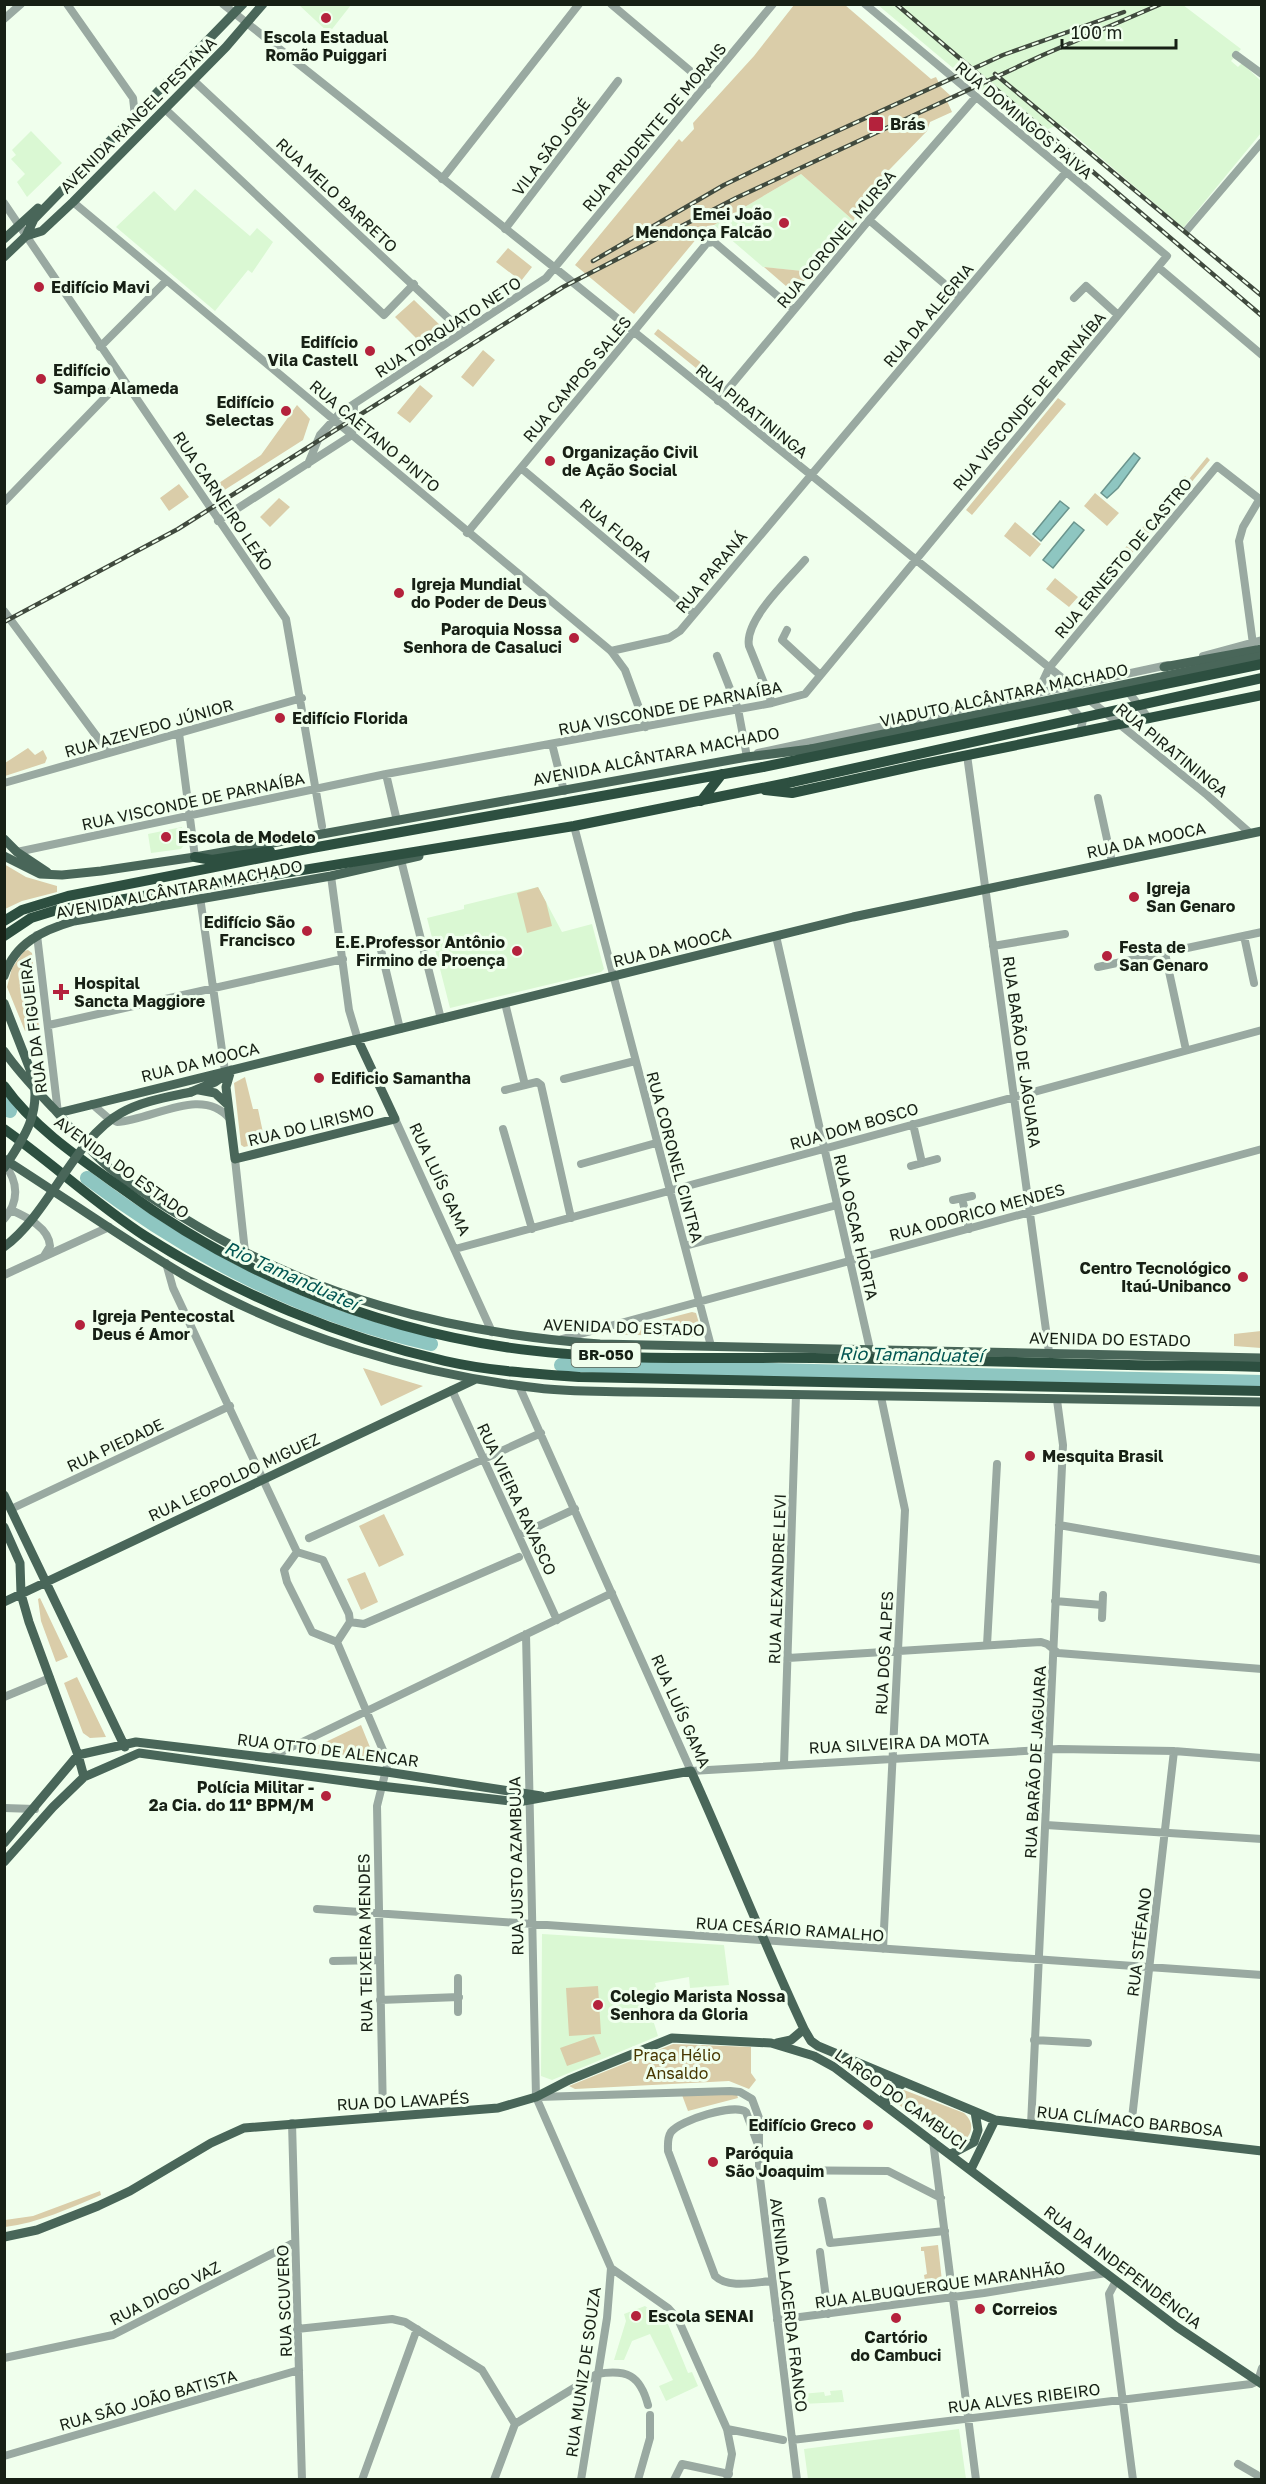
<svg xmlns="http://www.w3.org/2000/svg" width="1266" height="2484" font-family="'Golos Text',sans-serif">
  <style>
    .built { fill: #daf8d3 }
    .green { fill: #dacda9 }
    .water { fill: #8ec6c1; stroke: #6a948d; stroke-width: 1.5 }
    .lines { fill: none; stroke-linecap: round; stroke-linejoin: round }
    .river { stroke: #8ec6c1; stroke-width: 14 }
    .minor { stroke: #99a9a1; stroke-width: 8 }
    .major { stroke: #496659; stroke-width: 9 }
    .highway { stroke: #2d4f40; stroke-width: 10 }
    .rail-casing { stroke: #404a3e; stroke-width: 4.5 }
    .rail { stroke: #f0ffed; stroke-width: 2; stroke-dasharray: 7; stroke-linecap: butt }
    .major-bridge { stroke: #496659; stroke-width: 9 }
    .highway-bridge { stroke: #2d4f40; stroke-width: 10 }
    .poi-dot { fill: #b4223c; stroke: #f0ffed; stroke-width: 2 }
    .labels { text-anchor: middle; stroke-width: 6; stroke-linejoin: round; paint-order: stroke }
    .shield { fill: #f0ffed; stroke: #586356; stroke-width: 1.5 }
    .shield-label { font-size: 15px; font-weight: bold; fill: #172015 }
    .poi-label { font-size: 16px; font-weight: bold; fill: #172015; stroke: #f0ffed; text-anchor: start }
    .street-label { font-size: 16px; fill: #172015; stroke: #f0ffed }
    .park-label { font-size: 16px; fill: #473700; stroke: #f0ffed }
    .water-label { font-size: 18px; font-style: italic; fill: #005551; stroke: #f0ffed }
  </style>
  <rect width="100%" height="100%" fill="#f0ffed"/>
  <path class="built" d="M299 5H351L329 33Z
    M878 5H1183L1241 49 1231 61 1238 67 1242 63 1261 81V133L1183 228 1065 127 1058 125 1033 135Z
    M31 131 62 163 27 197 17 182 25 174 11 159 16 155 12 150Z
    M801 174 854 221 812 272 763 267 714 225Z
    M195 189 250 236 257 228 273 242 252 273 248 270 215 311 116 227 154 191 175 211Z
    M182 827 184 845 181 849 151 853 148 834Z
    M538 887 562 932 592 924 604 969 601 972 450 1008 427 918 464 909V905Z
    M542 1934 724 1945 729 1985 690 1988 689 1977 655 1983 661 2004 649 2007 658 2036 552 2080 541 2076Z
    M645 2306 668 2324 688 2373 692 2372 698 2386 666 2401 659 2386 673 2380 650 2334 632 2341 624 2360H614L626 2321 624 2314Z
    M842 2390 844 2402 802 2404 801 2394 824 2392 825 2396 831 2395 830 2391Z
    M959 2429 966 2479H808L804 2449Z"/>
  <path class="green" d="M794 5H845L931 79 936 77 941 87 952 97V100L947 101 952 112 930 122 927 131 857 203 854 221 801 174 714 225 707 226 634 314 575 265 679 139 682 142 694 129 693 123 754 56Z
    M508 248 532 267 521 281 496 262Z
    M764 267 812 272 794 293Z
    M414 300 443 328 421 343 395 317Z
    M658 329 717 375 712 381 654 334Z
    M483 350 495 360 473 387 461 377Z
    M420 385 433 396 410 423 397 413Z
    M1058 398 1066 404 972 515 966 510Z
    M297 405 310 419 303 440 215 496 210 489 261 455Z
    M1207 457 1210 460 1093 600 1086 595 1185 476 1189 479Z
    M179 484 189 497 169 511 160 498Z
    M1095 493 1119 513 1107 526 1084 506Z
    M279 498 290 507 270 527 260 517Z
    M1015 522 1041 544 1030 557 1004 536Z
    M1055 578 1078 597 1069 607 1046 589Z
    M28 748 35 755 43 750 47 758 45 763 5 776V763Z
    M4 864 26 877 57 886V892L22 901 5 909Z
    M538 887 546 902 552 926 527 933 517 893Z
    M28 950 32 953 39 1027 31 1032 25 1031 7 987 12 968 24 951Z
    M245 1077 253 1109H258L265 1142 244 1147 241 1145 234 1083Z
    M692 1312 696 1313 702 1333 698 1337 608 1334Z
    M1261 1331V1348L1234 1346V1334Z
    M363 1368 423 1386 381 1406Z
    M384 1514 404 1555 379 1567 359 1526Z
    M365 1572 378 1602 361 1610 347 1579Z
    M40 1598 68 1657 56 1662 41 1621 38 1599Z
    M77 1677 106 1737 90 1738 83 1733 64 1683Z
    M361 1725 376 1762 305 1752Z
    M598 1986 601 2034 569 2036 566 1988Z
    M594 2036 601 2054 567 2066 560 2048Z
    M673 2044 751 2047V2073L756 2080 749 2089 729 2081 575 2089 569 2086Z
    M904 2090 964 2113C977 2125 971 2138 958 2145L951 2143 895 2102 894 2095Z
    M721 2092 737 2095 738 2098 688 2111 682 2095Z
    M100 2191 101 2195C70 2208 38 2223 5 2227V2220L33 2216Z
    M938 2245 943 2290 927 2292 924 2275 927 2274 924 2251H921V2247Z"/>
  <path class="water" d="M1134 453 1140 458 1118 488 1107 498 1101 493Z
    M1060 501 1069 508 1041 541 1033 534Z
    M1074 522 1084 530 1053 568 1043 560Z"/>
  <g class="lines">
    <path class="river" d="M4 1102 10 1111
      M87 1178C192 1257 303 1315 431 1344
      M561 1365 1262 1382"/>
    <path class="minor" d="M67 4 133 98 135 116
      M223 4 555 268 1207 795 1250 833
      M611 4 707 85
      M4 19 21 4
      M1236 55 1262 74
      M193 80 462 331
      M165 109 384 315 414 284
      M442 179 579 4
      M73 202 611 651 625 670 646 727
      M4 203 286 619 322 826
      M869 220 960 297
      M505 229 618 81
      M1187 230 1262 142
      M1158 267 1262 355
      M1074 298 1086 286 1118 315
      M100 347 166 281
      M718 401 869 220 976 97
      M308 464 320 435 340 413 546 278 773 4
      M521 468 693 613
      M4 502 123 379
      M218 521 352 435 354 406
      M467 533 707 243 714 242 794 310
      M4 611 109 753
      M787 630 782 640 820 675
      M1253 644 1239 541 1243 527 1259 500
      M611 651 669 638 680 631 1066 172
      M717 656 738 709 747 757
      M1203 656 1262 640
      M1127 690 1149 719
      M1037 694 1049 668 1217 466 1262 501
      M1066 702 1083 720 1080 733
      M772 703 749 646C744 620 788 580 805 560
      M179 733 195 857
      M552 744 564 791
      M758 753 1168 665
      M967 755 1049 1352
      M386 774 397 821
      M4 783 302 698
      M1098 798 1112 862
      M574 826 711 1346
      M17 852 386 774 772 703 805 694 1167 256 865 4
      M401 860 441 1019
      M331 876 349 1010 358 1040
      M200 897 225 1071
      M37 935 58 1113
      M776 936 870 1349
      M1244 936 1254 983
      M993 946 1065 934
      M381 950 400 1029
      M1165 953 1186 1050
      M1098 967 1262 932
      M505 1003 525 1085 537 1082 541 1085 571 1218
      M49 1025 343 959
      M564 1079 635 1061
      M505 1090 525 1085
      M92 1104 107 1117 117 1122C153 1120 202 1085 230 1119
      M395 1119 492 1332
      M913 1124 922 1163
      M503 1129 532 1229
      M235 1159 245 1252
      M4 1164C19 1182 19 1202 4 1219
      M581 1164 656 1143
      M911 1166 937 1159
      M962 1198 969 1229
      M953 1200 972 1196
      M11 1210C27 1217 49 1228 50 1246L44 1256
      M685 1246 837 1205
      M455 1249 1262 1030
      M166 1263 173 1288 297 1552
      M4 1275 109 1227
      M562 1339 1262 1149
      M519 1386 691 1771 1059 1749 1174 1751 1262 1758
      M452 1390 557 1620
      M881 1397 905 1510 883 1949
      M11 1509 230 1406
      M1059 1525 1262 1560
      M519 1535 575 1509
      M309 1538 541 1433
      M297 1552 323 1560 349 1614 350 1622 337 1642 312 1632 287 1582 284 1570Z
      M1055 1601 1102 1605
      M1102 1618 1103 1595
      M350 1622 364 1624 519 1557
      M526 1634 536 2097 611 2268 607 2318 581 2480
      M337 1642 388 1762 377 1806 383 2116
      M987 1645 997 1464
      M788 1658 1041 1642 1047 1644 1058 1653 1262 1669
      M4 1697 50 1678
      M269 1758 612 1593
      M784 1764 796 1395
      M4 1808 35 1809
      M1046 1825 1262 1839
      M317 1909 1262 1975
      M333 1961 379 1960
      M380 2000 459 1997
      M458 2012V1978
      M1034 2040 1088 2043
      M538 2097 730 2091 740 2092 752 2099 759 2118V2170L797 2480
      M292 2123 302 2480
      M1031 2125 1063 1445 1057 1400
      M1130 2136 1174 1751
      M933 2141 976 2480
      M757 2142 746 2112C735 2103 680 2120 671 2132 667 2138 668 2144 668 2151L715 2276C728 2289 756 2282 772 2281
      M759 2170 888 2171 941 2198
      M822 2201 830 2243 945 2231
      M820 2252 828 2314
      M611 2268 668 2308 678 2319 727 2429 732 2454 727 2480
      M1116 2281 1109 2294 1133 2480
      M777 2320 984 2293 1106 2273
      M297 2329 392 2319 405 2322 482 2370 515 2424
      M4 2358 113 2335 295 2242
      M515 2424 597 2374C627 2369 640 2375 648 2405
      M727 2429 783 2440
      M792 2440 1251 2384 1258 2381 1262 2368
      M4 2456 299 2370
      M1238 2464 1257 2475 1256 2480
      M362 2480 417 2329
      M494 2480 515 2424
      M638 2480 650 2438V2415
      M674 2480 682 2464 729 2474"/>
    <path class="major" d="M26 236 42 231 73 202 226 47 263 4
      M4 239 38 208
      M4 257 26 236 34 219 243 4
      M1164 667 1262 649
      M4 839 17 852 47 872
      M4 856 40 874 62 875 101 871 195 857 747 757 811 749
      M4 976C15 943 43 930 74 921L331 876 419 856
      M4 1003 33 1077
      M4 1051C19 1073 37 1091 55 1110 73 1130 90 1152 111 1169 132 1186 156 1201 179 1215 310 1297 448 1333 600 1344L1262 1358
      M231 1070 226 1087 235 1159 395 1119 358 1040
      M199 1090 215 1093 228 1105
      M191 1092 215 1082 229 1072
      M58 1113 853 917 1262 831
      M4 1159C64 1197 123 1239 184 1275 291 1337 415 1374 538 1388 569 1392 602 1391 633 1392L1262 1402
      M4 1495 125 1747
      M4 1527 20 1563 21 1594 29 1622 78 1755 84 1777
      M4 1602 476 1379
      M4 1843 78 1755 136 1742 387 1772 541 1796
      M4 1862 53 1807 84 1777 139 1753 381 1786 518 1802 691 1771C730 1857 764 1944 804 2029L811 2041 818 2046 995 2120 1262 2151
      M777 2043 791 2040 804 2029
      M886 2105C882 2095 886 2086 897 2083L901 2085
      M951 2154 974 2142 978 2130 975 2112
      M971 2169 995 2120
      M4 2237 37 2230 98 2206 130 2191 211 2143 244 2128 498 2108 536 2097 569 2080 672 2038 771 2043 814 2056 834 2067 1177 2327 1262 2384"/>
    <path class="highway" d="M765 790 792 793 919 765 1262 695
      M701 801 722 774
      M195 857 212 860 270 851
      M4 921 22 910 68 896 312 848 763 767
      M4 936 31 918 57 910 574 826 792 782
      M4 1086C33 1127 79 1158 120 1187 233 1271 365 1326 505 1347 606 1362 711 1357 813 1358 918 1359 1023 1362 1128 1365 1172 1366 1217 1365 1262 1367
      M4 1129C52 1163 96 1204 145 1236 236 1294 340 1337 445 1361 489 1371 535 1374 580 1377L1262 1391"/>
    <g class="rail-casing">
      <path id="rail" d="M896 4 1262 316
        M995 74 1262 296
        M593 261 724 185 798 149 1003 55 1124 12
        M4 622 178 529 563 287 736 198 1043 55 1161 4"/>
    </g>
    <use href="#rail" class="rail"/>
    <path class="major-bridge" d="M811 749 1262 656
      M4 1168C24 1138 41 1114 33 1077
      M4 1247C50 1213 74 1139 121 1113 142 1101 168 1097 191 1092"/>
    <path class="highway-bridge" d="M763 767 1262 664
      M792 782 1262 678"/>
  </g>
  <g class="poi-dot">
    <circle cx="326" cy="18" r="6"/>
    <rect x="868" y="116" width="16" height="16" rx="3"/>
    <circle cx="784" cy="223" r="6"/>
    <circle cx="39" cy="287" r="6"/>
    <circle cx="370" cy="351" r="6"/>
    <circle cx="41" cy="379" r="6"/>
    <circle cx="286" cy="411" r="6"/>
    <circle cx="550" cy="461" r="6"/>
    <circle cx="399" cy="593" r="6"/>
    <circle cx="574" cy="638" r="6"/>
    <circle cx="280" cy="718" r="6"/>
    <circle cx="166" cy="837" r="6"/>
    <circle cx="1134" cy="897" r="6"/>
    <circle cx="307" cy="931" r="6"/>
    <circle cx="517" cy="951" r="6"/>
    <circle cx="1107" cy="956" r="6"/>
    <path d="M58 983h6v6h6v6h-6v6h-6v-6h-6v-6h6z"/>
    <circle cx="319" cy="1078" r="6"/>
    <circle cx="1243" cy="1277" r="6"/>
    <circle cx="80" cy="1325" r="6"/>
    <circle cx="1030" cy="1456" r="6"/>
    <circle cx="326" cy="1796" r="6"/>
    <circle cx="598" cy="2005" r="6"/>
    <circle cx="868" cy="2125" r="6"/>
    <circle cx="713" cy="2162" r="6"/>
    <circle cx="980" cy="2309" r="6"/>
    <circle cx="636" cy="2316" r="6"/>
    <circle cx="896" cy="2318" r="6"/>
  </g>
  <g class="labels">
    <rect class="shield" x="571.5" y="1343" width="69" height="24" rx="4.5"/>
    <g class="shield-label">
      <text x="606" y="1360">BR-050</text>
    </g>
    <g class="poi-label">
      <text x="326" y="43" text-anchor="middle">Escola Estadual<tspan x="326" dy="18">Romão Puiggari</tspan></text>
      <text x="890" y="130">Brás</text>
      <text x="772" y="220" text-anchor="end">Emei João<tspan x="772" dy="18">Mendonça Falcão</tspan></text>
      <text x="51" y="293">Edifício Mavi</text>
      <text x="358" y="348" text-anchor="end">Edifício<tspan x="358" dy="18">Vila Castell</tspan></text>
      <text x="53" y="376">Edifício<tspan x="53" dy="18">Sampa Alameda</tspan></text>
      <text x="274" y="408" text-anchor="end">Edifício<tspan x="274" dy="18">Selectas</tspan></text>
      <text x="562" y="458">Organização Civil<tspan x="562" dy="18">de Ação Social</tspan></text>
      <text x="411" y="590">Igreja Mundial<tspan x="411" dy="18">do Poder de Deus</tspan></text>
      <text x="562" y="635" text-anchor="end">Paroquia Nossa<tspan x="562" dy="18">Senhora de Casaluci</tspan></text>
      <text x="292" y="724">Edifício Florida</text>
      <text x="178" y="843">Escola de Modelo</text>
      <text x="1146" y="894">Igreja<tspan x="1146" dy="18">San Genaro</tspan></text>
      <text x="295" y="928" text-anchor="end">Edifício São<tspan x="295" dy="18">Francisco</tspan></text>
      <text x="505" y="948" text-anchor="end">E.E.Professor Antônio<tspan x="505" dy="18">Firmino de Proença</tspan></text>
      <text x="1119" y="953">Festa de<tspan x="1119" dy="18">San Genaro</tspan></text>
      <text x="74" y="989">Hospital<tspan x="74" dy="18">Sancta Maggiore</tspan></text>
      <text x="331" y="1084">Edificio Samantha</text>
      <text x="1231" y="1274" text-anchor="end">Centro Tecnológico<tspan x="1231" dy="18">Itaú-Unibanco</tspan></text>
      <text x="92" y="1322">Igreja Pentecostal<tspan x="92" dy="18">Deus é Amor</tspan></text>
      <text x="1042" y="1462">Mesquita Brasil</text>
      <text x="314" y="1793" text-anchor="end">Polícia Militar -<tspan x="314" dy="18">2ª Cia. do 11º BPM/M</tspan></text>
      <text x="610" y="2002">Colegio Marista Nossa<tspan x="610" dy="18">Senhora da Gloria</tspan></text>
      <text x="856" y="2131" text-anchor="end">Edifício Greco</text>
      <text x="725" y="2159">Paróquia<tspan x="725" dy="18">São Joaquim</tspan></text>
      <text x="992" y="2315">Correios</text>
      <text x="648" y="2322">Escola SENAI</text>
      <text x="896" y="2343" text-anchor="middle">Cartório<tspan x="896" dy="18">do Cambuci</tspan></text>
    </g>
    <g class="street-label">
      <text transform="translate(138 115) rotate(-45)" y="6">AVENIDA RANGEL PESTANA</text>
      <text transform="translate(1024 120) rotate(40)" y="6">RUA DOMINGOS PAIVA</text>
      <text transform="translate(654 127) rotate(-50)" y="6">RUA PRUDENTE DE MORAIS</text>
      <text transform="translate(551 147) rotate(-53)" y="6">VILA SÃO JOSÉ</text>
      <text transform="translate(337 195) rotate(43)" y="6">RUA MELO BARRETO</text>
      <text transform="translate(836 239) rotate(-50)" y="6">RUA CORONEL MURSA</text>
      <text transform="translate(928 315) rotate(-50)" y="6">RUA DA ALEGRIA</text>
      <text transform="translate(448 327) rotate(-33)" y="6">RUA TORQUATO NETO</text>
      <text transform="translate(577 379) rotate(-50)" y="6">RUA CAMPOS SALES</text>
      <text transform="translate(1029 401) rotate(-50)" y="6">RUA VISCONDE DE PARNAÍBA</text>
      <text transform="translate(752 411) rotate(39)" y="6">RUA PIRATININGA</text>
      <text transform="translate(375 436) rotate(40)" y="6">RUA CAETANO PINTO</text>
      <text transform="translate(223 501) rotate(56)" y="6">RUA CARNEIRO LEÃO</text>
      <text transform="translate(616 530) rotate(40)" y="6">RUA FLORA</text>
      <text transform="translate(1123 558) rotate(-50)" y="6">RUA ERNESTO DE CASTRO</text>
      <text transform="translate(711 572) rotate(-50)" y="6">RUA PARANÁ</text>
      <text transform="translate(1004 695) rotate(-12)" y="6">VIADUTO ALCÂNTARA MACHADO</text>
      <text transform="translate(670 708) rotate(-11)" y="6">RUA VISCONDE DE PARNAÍBA</text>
      <text transform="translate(149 728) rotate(-16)" y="6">RUA AZEVEDO JÚNIOR</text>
      <text transform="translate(1172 750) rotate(39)" y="6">RUA PIRATININGA</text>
      <text transform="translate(656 756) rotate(-11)" y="6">AVENIDA ALCÂNTARA MACHADO</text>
      <text transform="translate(193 801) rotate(-12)" y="6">RUA VISCONDE DE PARNAÍBA</text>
      <text transform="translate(1146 840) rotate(-12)" y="6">RUA DA MOOCA</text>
      <text transform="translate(179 889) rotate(-11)" y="6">AVENIDA ALCÂNTARA MACHADO</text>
      <text transform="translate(672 947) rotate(-14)" y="6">RUA DA MOOCA</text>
      <text transform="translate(33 1026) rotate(-97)" y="6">RUA DA FIGUEIRA</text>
      <text transform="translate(1022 1052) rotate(82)" y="6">RUA BARÃO DE JAGUARA</text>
      <text transform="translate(200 1062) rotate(-14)" y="6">RUA DA MOOCA</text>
      <text transform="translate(311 1125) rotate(-14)" y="6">RUA DO LIRISMO</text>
      <text transform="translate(854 1126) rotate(-16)" y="6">RUA DOM BOSCO</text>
      <text transform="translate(675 1157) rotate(75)" y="6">RUA CORONEL CINTRA</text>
      <text transform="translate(122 1167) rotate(36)" y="6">AVENIDA DO ESTADO</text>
      <text transform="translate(440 1179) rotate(65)" y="6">RUA LUÍS GAMA</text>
      <text transform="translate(977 1212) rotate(-15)" y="6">RUA ODORICO MENDES</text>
      <text transform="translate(856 1227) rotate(77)" y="6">RUA OSCAR HORTA</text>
      <text transform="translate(624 1327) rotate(2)" y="6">AVENIDA DO ESTADO</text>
      <text transform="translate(1110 1339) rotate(1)" y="6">AVENIDA DO ESTADO</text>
      <text transform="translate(115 1445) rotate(-25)" y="6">RUA PIEDADE</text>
      <text transform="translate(234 1477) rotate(-25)" y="6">RUA LEOPOLDO MIGUEZ</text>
      <text transform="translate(517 1499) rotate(65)" y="6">RUA VIEIRA RAVASCO</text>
      <text transform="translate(777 1579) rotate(-88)" y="6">RUA ALEXANDRE LEVI</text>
      <text transform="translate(884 1653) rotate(-87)" y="6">RUA DOS ALPES</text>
      <text transform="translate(681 1711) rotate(66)" y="6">RUA LUÍS GAMA</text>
      <text transform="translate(899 1743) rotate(-3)" y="6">RUA SILVEIRA DA MOTA</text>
      <text transform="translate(328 1750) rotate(7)" y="6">RUA OTTO DE ALENCAR</text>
      <text transform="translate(1035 1762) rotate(-87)" y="6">RUA BARÃO DE JAGUARA</text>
      <text transform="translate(516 1866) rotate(-91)" y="6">RUA JUSTO AZAMBUJA</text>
      <text transform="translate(790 1929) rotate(4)" y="6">RUA CESÁRIO RAMALHO</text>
      <text transform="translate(1139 1942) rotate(-83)" y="6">RUA STÉFANO</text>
      <text transform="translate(365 1943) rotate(-91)" y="6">RUA TEIXEIRA MENDES</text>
      <text transform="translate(901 2099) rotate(36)" y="6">LARGO DO CAMBUCI</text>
      <text transform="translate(403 2101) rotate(-3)" y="6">RUA DO LAVAPÉS</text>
      <text transform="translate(1130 2121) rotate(6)" y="6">RUA CLÍMACO BARBOSA</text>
      <text transform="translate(1123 2267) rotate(37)" y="6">RUA DA INDEPENDÊNCIA</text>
      <text transform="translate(940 2285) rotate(-8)" y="6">RUA ALBUQUERQUE MARANHÃO</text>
      <text transform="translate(165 2293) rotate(-27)" y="6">RUA DIOGO VAZ</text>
      <text transform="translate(284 2301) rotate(-92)" y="6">RUA SCUVERO</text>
      <text transform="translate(789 2305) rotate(83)" y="6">AVENIDA LACERDA FRANCO</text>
      <text transform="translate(583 2372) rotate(-82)" y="6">RUA MUNIZ DE SOUZA</text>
      <text transform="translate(1024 2398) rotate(-7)" y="6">RUA ALVES RIBEIRO</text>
      <text transform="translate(148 2400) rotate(-16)" y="6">RUA SÃO JOÃO BATISTA</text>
    </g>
    <g class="park-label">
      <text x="677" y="2061">Praça Hélio<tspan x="677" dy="18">Ansaldo</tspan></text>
    </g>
    <g class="water-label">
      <text transform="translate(291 1276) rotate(24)" y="6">Rio Tamanduateí</text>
      <text transform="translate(911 1355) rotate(1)" y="6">Rio Tamanduateí</text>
    </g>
  </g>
  <rect width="1266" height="2484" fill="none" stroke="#172015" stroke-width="12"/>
  <path d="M1062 39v9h114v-9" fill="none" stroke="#172015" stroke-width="3"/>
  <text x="1071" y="39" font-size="18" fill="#172015" stroke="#f0ffed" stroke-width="4.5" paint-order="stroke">100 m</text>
</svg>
